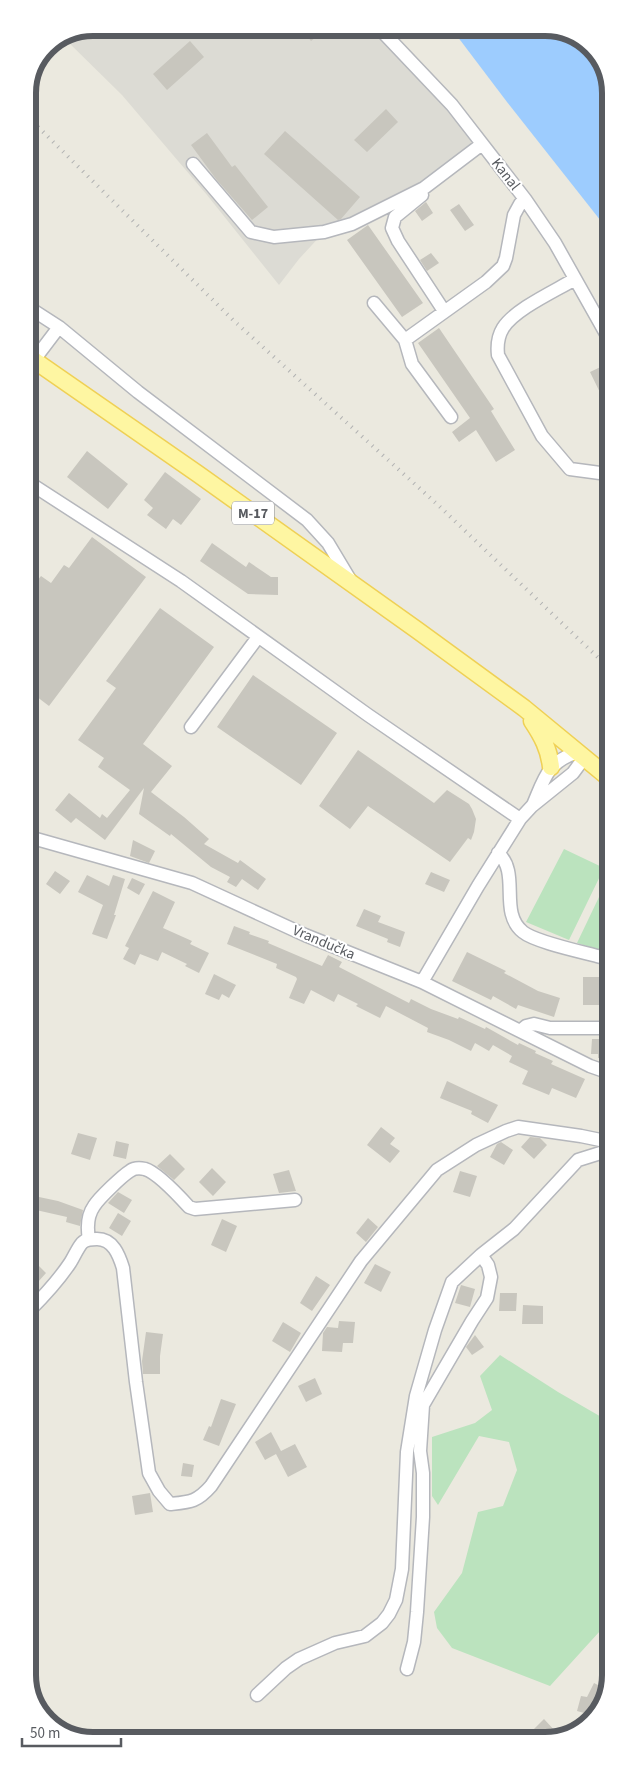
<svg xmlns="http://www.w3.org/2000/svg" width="638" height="1768" font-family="'Source Sans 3',sans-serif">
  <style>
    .industrial { fill: #dcdbd4 }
    .green { fill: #bbe3be }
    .water { fill: #9dccfe }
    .building { fill: #c8c6be }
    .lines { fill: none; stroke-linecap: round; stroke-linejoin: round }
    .minor-casing { stroke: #b5b7bc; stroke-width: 15 }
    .major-casing { stroke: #efd055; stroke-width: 19 }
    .minor { stroke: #fff; stroke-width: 12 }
    .major { stroke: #fef6a2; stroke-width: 16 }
    .rail { stroke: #b1b2b2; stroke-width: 4; stroke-dasharray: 1 6; stroke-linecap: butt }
    .labels { text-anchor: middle; stroke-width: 4; stroke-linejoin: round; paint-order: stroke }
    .shield { fill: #fff; stroke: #8a8c90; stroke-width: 1 }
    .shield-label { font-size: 14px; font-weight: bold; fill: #585b60 }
    .street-label { font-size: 15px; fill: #585b60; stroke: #fff }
    .rim { fill: none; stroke: #585b60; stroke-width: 6 }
  </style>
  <rect width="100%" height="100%" fill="#ebe9df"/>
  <path class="industrial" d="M93 28H379L482 144 457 164 324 232 299 259 279 285 207 195 122 95 65 39Z"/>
  <path class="green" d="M564 849 604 868 569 940 526 922Z
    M599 897 609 900V953L577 943Z
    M500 1355 558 1392 610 1422V1620L550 1686 452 1648 437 1628 434 1612 462 1573 478 1512 503 1506 517 1470 509 1442 479 1436 438 1505 432 1496V1437L475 1423 492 1410 480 1376Z"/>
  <path class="water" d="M451 28H550L585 41 608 76V230L507 102Z"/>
  <path class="building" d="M301 28H327L311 41Z
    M190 41 204 57 167 90 153 74Z
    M386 109 398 122 367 152 354 140Z
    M285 131 360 197 341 219 338 220 264 154Z
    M207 133 232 167 235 165 268 207 252 220 216 179 191 145Z
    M426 202 433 213 422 221 415 211Z
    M459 204 474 225 465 231 450 210Z
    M368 225 423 303 402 317 347 240Z
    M431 253 439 263 427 271 420 260Z
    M439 328 494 409 491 411 515 450 496 462 476 430 459 442 452 432 470 418 418 343Z
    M609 363V411L590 372Z
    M87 451 128 484 108 509 67 477Z
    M165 472 201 499 181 525 173 519 166 529 147 515 153 508 144 500Z
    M92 537 146 577 49 706 28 690V592L41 576 51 583 64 565 69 568Z
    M212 543 246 567 249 562 271 577H278V595L248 594 200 561Z
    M160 608 214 647 143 744 172 766 151 792 184 817 209 839 204 844 238 863 240 860 266 879 258 890 242 879 236 887 227 882 230 877 211 867 171 834 170 836 139 814 144 788 105 840 76 818 71 823 55 810 69 793 100 818 102 814 107 818 130 790 98 767 104 758 78 740 116 688 106 681Z
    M253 675 337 733 301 785 217 727Z
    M358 750 434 803 447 790 469 804 472 809 476 819 474 832 471 840 468 838 450 862 368 806 350 829 319 806Z
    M133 840 155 851 149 863 130 856Z
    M55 871 70 881 60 894 46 884Z
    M431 872 450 880 444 892 425 884Z
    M87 875 109 886 113 875 125 879 114 915H116L107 939 92 934 103 905 78 892Z
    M132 878 145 884 139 895 127 888Z
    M153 891 175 902 163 928 192 941 190 944 209 953 199 973 185 966 187 964 162 952 158 961 140 954 135 965 123 959 129 948 125 946Z
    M364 909 381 916 378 922 405 932 400 947 387 942 388 939 356 926Z
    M234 926 250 932 249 934 269 941 268 943 322 966 328 955 342 962 339 967 409 1003 411 999 431 1009 458 1019 459 1017 485 1029 486 1027 518 1045 519 1043 536 1051 535 1053 553 1061 551 1064 585 1079 576 1098 552 1088 549 1095 522 1084 528 1071 509 1062 512 1056 493 1045 489 1051 475 1043 471 1051 449 1040 427 1032 428 1028 386 1006 380 1018 356 1006 358 1004 338 994 334 1002 311 990 304 1004 289 998 297 979 296 977 276 968 277 964 227 944Z
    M467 952 506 971 504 973 538 991 560 998 554 1017 518 1005 516 1009 493 996 491 1000 452 981Z
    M214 974 236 985 229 998 222 994 219 1000 205 994Z
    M583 977H609L610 1005H583Z
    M592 1039H610V1059L598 1058V1054H591Z
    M447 1081 498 1105 488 1123 471 1114 472 1111 440 1098Z
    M381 1127 395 1138 390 1144 400 1151 390 1163 367 1145Z
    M78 1133 97 1138 90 1160 71 1154Z
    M530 1137 540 1138 547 1145 534 1159 521 1147Z
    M116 1141 129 1144 126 1159 113 1156Z
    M501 1142 513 1150 504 1165 490 1157 497 1144Z
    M170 1154 185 1169 174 1180 157 1166Z
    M212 1168 226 1182 213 1196 199 1182Z
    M289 1170 296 1191 279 1193 273 1174Z
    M460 1171 477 1176 470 1197 453 1192Z
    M118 1192 132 1200 124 1213 108 1203Z
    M39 1197 58 1201 83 1210 80 1226 66 1222 67 1217 36 1210Z
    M118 1213 131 1221 122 1236 109 1228Z
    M368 1218 378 1227 366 1242 356 1233Z
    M222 1219 237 1226 226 1252 211 1245Z
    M34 1261 46 1273 38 1282 29 1274V1266Z
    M375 1264 391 1272 381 1292 364 1283Z
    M316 1276 330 1285 312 1311 300 1303Z
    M461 1285 475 1289 470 1307 455 1303Z
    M500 1293H517L516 1311H499Z
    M523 1305 543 1306V1324H522Z
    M339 1321 355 1322 353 1343H343L342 1352 322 1351 323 1333 327 1327 338 1328Z
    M283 1322 301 1333 290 1352 272 1341Z
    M146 1332 163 1334 160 1356V1374H143L142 1361Z
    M475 1335 484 1347 472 1355 466 1347Z
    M315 1378 322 1394 306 1402 298 1386Z
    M221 1399 236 1404 219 1446 203 1440 209 1426 211 1427Z
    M271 1432 281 1451 295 1444 307 1467 288 1477 276 1454 265 1460 255 1442Z
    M183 1463 194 1465 192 1477 181 1476Z
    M150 1493 153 1512 135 1515 132 1496Z
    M594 1683 606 1689 597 1715 595 1716 577 1711 581 1696 587 1697Z
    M544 1719 556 1732 550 1738H525Z"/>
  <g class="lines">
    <g class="minor-casing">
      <path id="minor" d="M379 28 452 105 525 199 555 243 609 339
        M193 164 251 232 274 237 324 232 352 224 424 188 482 144
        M422 195 395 217 392 228 398 241 444 311
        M575 279C555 291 515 309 503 328 498 336 497 346 498 355L542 436 570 469 600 473 609 470
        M374 303 405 340 412 364 451 417
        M28 307 59 327 138 392 307 520 328 543 352 583
        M405 340 486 282 503 266 506 258 514 215 520 204 525 199
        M34 360 59 327
        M28 482 181 581 368 715 520 819
        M191 727 258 637
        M533 805C545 777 547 763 577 752
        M29 837 192 883 305 935 422 982 590 1066 610 1073
        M498 853C521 873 498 912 523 932 535 942 583 952 601 957H609
        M422 982 478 886 520 819 532 806 573 773 584 758
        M520 1031 526 1026 534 1024 550 1028H610
        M89 1239C87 1228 87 1216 94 1206 99 1198 122 1176 130 1171 134 1168 140 1168 145 1169 158 1173 179 1196 189 1207L195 1209 295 1200
        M29 1311C44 1296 58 1281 70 1263 74 1257 77 1249 82 1243 86 1239 91 1239 97 1239 113 1239 119 1255 123 1268L136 1382 149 1473 159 1491 170 1504C190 1502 197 1502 211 1486L361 1261 437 1170 476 1145 506 1131 518 1127 581 1136 610 1142
        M407 1669 414 1642 417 1612 423 1517V1473L420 1451 423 1405 472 1321 487 1298 491 1277 488 1265 481 1255
        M257 1695 286 1668 299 1659 335 1643 365 1636 382 1623 389 1614 396 1600 402 1569 407 1452 416 1396 435 1330 452 1282 481 1255 514 1229 578 1160 610 1150"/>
    </g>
    <g class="major-casing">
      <path id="major" d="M28 356 198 474 417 630 524 708 609 778
        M532 721C542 736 549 749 551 767"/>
    </g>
    <use href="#minor" class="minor"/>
    <use href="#major" class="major"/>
    <path class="rail" d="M28 117 233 320 438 505 609 668"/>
  </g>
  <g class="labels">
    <rect class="shield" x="232" y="501.5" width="42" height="23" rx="4"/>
    <g class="shield-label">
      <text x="253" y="518">M-17</text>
    </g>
    <g class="street-label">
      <text transform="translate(506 174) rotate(52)" y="5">Kanal</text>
      <text transform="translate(324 942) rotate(23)" y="5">Vrandučka</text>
    </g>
  </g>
  <path d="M0 0H638V1768H0ZM93 36H545A57 57 0 0 1 602 93V1675A57 57 0 0 1 545 1732H93A57 57 0 0 1 36 1675V93A57 57 0 0 1 93 36Z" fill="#fff" fill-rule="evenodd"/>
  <path class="rim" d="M93 36H545A57 57 0 0 1 602 93V1675A57 57 0 0 1 545 1732H93A57 57 0 0 1 36 1675V93A57 57 0 0 1 93 36Z"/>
  <path d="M22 1738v8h99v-8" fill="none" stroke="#585b60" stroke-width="2.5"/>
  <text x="30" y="1738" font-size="15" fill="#585b60" stroke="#ffffff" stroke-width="4" paint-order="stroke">50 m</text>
</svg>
